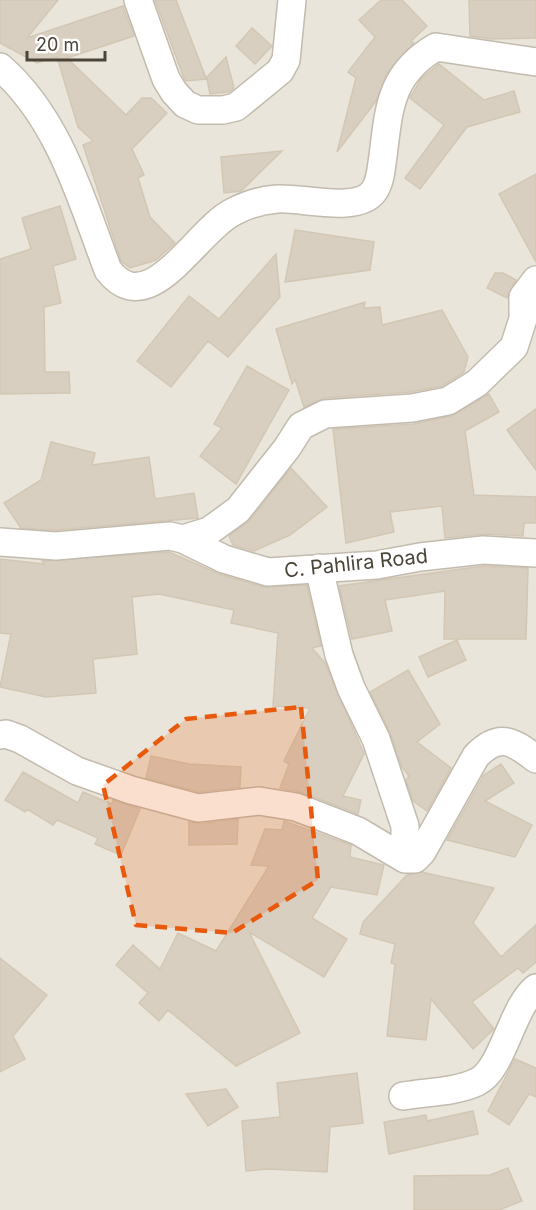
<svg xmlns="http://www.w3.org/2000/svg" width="536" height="1210" font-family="Inter,sans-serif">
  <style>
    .residential { fill: #eae5da }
    .building { fill: #d8cfc1; stroke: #d3c7b4; stroke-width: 1.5 }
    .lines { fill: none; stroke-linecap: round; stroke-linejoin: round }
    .street-casing { stroke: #c2bbae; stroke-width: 30 }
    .street { stroke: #fff; stroke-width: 27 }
    .marked { fill: #e8590c; fill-opacity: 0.2; stroke: #e8590c; stroke-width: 4.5; stroke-dasharray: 12 8; stroke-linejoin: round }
    .labels { text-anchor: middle; stroke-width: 5; stroke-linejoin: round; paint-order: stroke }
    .street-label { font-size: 20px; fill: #4b4439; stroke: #fff }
  </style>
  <rect width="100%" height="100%" fill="#f6f3ec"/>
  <path class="residential" d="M0 0H536V1210H0Z"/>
  <path class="building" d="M0 0H58L27 38 123 6 134 36 67 58 126 115 142 98H151L167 113 132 149 144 175 138 178 150 217 175 243 156 260 130 268 121 261 83 145 93 141 78 127 57 57 37 63 0 43Z
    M155 0H176L206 78 226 57 234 88 229 92 210 94 207 79 185 81Z
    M381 0H402L427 26 411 41 414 43 388 72 376 101 337 152 356 78 348 72 375 37 359 20Z
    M469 0H536V38L492 39 470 36Z
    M252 28 272 46 255 64 236 46Z
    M439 64 484 100 514 91 520 112 467 127 420 189 405 178 444 125 410 98 421 79Z
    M282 151 241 191 224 193 221 157Z
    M536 174V262L499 194Z
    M60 206 76 259 53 266 61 303 44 307 45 372H69L70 393 0 394V259L31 249 22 218Z
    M295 230 374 242 370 270 285 282Z
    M276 254 280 297 228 357 208 341 171 387 137 361 189 296 219 319Z
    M495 273H503L516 280 507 298 487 288Z
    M365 302 364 308 380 307 382 325 442 310 468 357 464 372 442 386 410 392 324 398 304 407 295 379 292 384 276 329Z
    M247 366 289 390 236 484 200 456 222 428 214 424Z
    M489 394 499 412 465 431 474 495 536 497V523H524L523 536 484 534 445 538 442 506 390 512 394 532 346 543 333 429 413 424 451 416Z
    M536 409V470L507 430Z
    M51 442 95 453 92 465 149 457 155 499 194 493 198 518 56 530 21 528 4 503 41 480Z
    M291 468 327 507 290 535 254 551 233 545 229 536 250 520Z
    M169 552 219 574 264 587 307 585 321 646 312 648 325 663 364 754 343 796 361 800 358 814 301 792 280 788 289 764 284 761 310 708 273 706 278 633 231 623 234 610 159 594 132 597 137 654 93 659 96 693 46 697 0 687 11 634 0 633V559L44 564 42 561Z
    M483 566 528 568 526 639H444L445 591 385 600 392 631 352 639 339 586Z
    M457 640 466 660 428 677 419 657Z
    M408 670 440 724 417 742 451 768 427 811 413 801 406 780 409 776 402 767 390 732 370 692Z
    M151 756 189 764 241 767 240 787 199 792 146 778Z
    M501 764 514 783 485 801 532 825 515 857 447 840 484 775Z
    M23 772 78 803 83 792 112 804 113 800 140 809 121 855 95 844 98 838 57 820 53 825 27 809 25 812 5 800Z
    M238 819 237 844 189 845V822L200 824Z
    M284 821 351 845 350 857 384 865 377 895 331 887 312 918 347 939 324 977 249 932 300 1033 236 1066 168 1010 159 1021 139 1003 148 993 116 965 133 945 160 969 178 933 216 951 269 866 251 865 265 829 282 830Z
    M421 872 494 888 473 923 501 957 536 925V962L523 973 518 968 472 1002 494 1029 473 1049 431 999 426 1040 387 1036 395 964 391 963 395 944 360 934 363 922 407 875Z
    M0 958 47 995 13 1036 25 1059 0 1072Z
    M515 1059 536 1068V1097L529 1094 509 1125 488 1111Z
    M357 1073 363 1123 330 1127 327 1172 269 1169 246 1171 242 1121 280 1117 277 1083Z
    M226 1089 238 1107 208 1126 186 1094Z
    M473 1111 478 1134 389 1154 384 1122 426 1115 427 1121Z
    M508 1168 522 1201 499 1210H414V1176L490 1175Z"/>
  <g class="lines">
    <g class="street-casing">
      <path id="street" d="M138 0 166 79 174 92 185 104 198 110H223L236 107 280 71 286 60 292 0
        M0 67C59 118 81 199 108 270 149 324 196 230 233 212 246 205 262 200 277 199 301 197 358 214 374 191 381 181 381 168 383 156 389 108 390 74 436 47L536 62
        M183 539 224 559 268 572 377 565 420 557 483 550 536 553
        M0 542 56 546 170 536 183 539 209 531 238 510 287 448 301 426 325 414 412 408 448 401 477 383 514 347 523 319V297L536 280
        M319 568 339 655 351 688 376 739 405 826V859
        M0 735 6 734 20 739 77 771 131 790 198 808 259 801 296 807 358 831 405 859H415L422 852 476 756C499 732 513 741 536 759
        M403 1096C426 1092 456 1092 477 1082 503 1070 511 1008 536 988"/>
    </g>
    <use href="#street" class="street"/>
  </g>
  <path class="marked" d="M301 707 318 880 232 933 136 925 103 785 186 719Z"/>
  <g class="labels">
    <g class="street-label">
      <text transform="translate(356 563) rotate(-6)" y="7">C. Pahlira Road</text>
    </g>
  </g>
  <path d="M27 51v9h78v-9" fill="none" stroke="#4b4439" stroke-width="3"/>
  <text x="36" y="51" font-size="18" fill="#4b4439" stroke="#ffffff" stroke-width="4.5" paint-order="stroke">20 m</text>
</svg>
